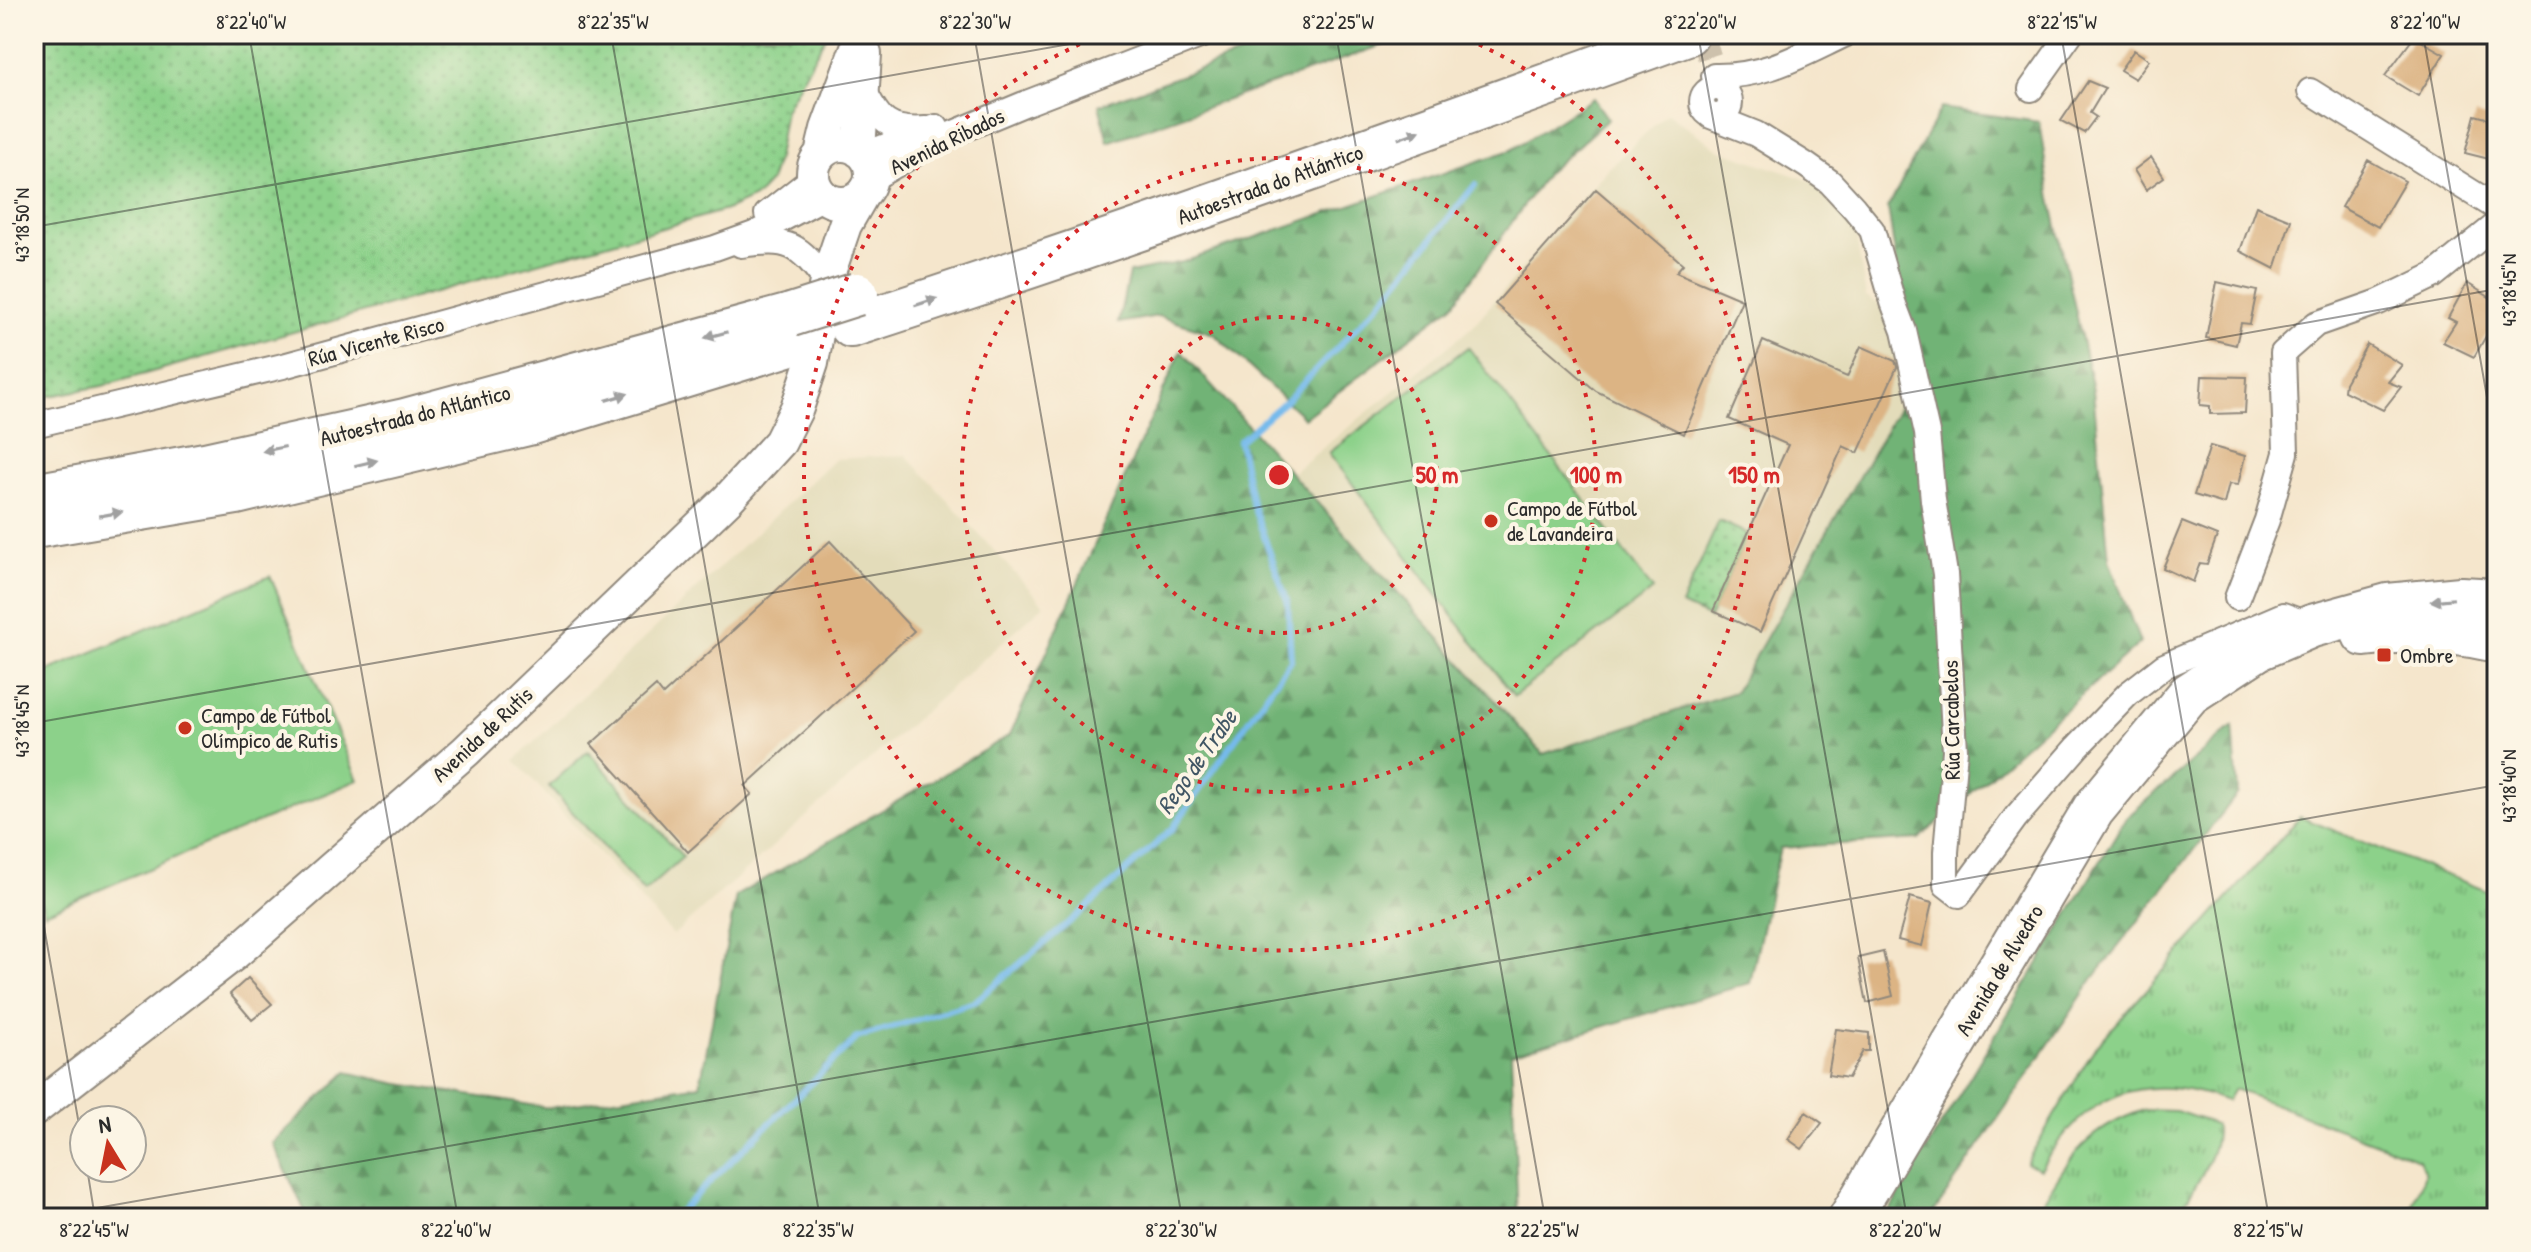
<svg xmlns="http://www.w3.org/2000/svg" width="2531" height="1252" font-family="'Patrick Hand',sans-serif">
  <style>
    .built { fill: #e3dcba }
    .grass { fill: url(#grass-tufts); stroke: #5c7e5a; stroke-width: 2 }
    .forest { fill: url(#forest-firs); stroke: #4e6f50; stroke-width: 2 }
    .park { fill: url(#park-dots); stroke: #5c7e5a; stroke-width: 2 }
    .pitch { fill: #8cd18a; stroke: #5c7e5a; stroke-width: 2 }
    .lines { fill: none; stroke-linecap: round; stroke-linejoin: round }
    .stream { stroke: #75baec; stroke-width: 6 }
    .building { fill: #dcb484 }
    .street-tunnel { stroke: #cdc1ac; stroke-width: 24; stroke-dasharray: 24 12; stroke-linecap: butt }
    .street-casing { stroke: #90887c; stroke-width: 28 }
    .secondary-casing { stroke: #90887c; stroke-width: 36 }
    .highway-casing { stroke: #90887c; stroke-width: 46 }
    .street { stroke: #fff; stroke-width: 24 }
    .secondary { stroke: #fff; stroke-width: 32 }
    .highway { stroke: #fff; stroke-width: 42 }
    .highway-bridge-casing { stroke: #90887c; stroke-width: 46; stroke-linecap: butt }
    .highway-bridge { stroke: #fff; stroke-width: 42 }
    .oneway { fill: #a0a0a0 }
    .ticks { fill: none; stroke: #2b2b2b; stroke-width: 2; stroke-opacity: 0.45 }
    .ring { fill: none; stroke: #d62828; stroke-width: 4; stroke-dasharray: 4 8 }
    .poi-dot { fill: #c8321e; stroke: #fcf5e5; stroke-width: 3 }
    .labels { text-anchor: middle; stroke-width: 8; stroke-linejoin: round; paint-order: stroke }
    .street-label { font-size: 22px; fill: #2b2b2b; stroke: #fcf5e5 }
    .poi-label { font-size: 22px; fill: #2b2b2b; stroke: #fcf5e5; text-anchor: start }
    .water-label { font-size: 24px; font-style: italic; fill: #415665; stroke: #fcf5e5 }
    .centre { fill: #d62828; stroke: #fcf5e5; stroke-width: 4 }
    .ring-label { font-size: 24px; text-anchor: middle; font-weight: bold; fill: #d62828; stroke: #fcf5e5; stroke-width: 8; stroke-linejoin: round; paint-order: stroke }
    .neatline { fill: none; stroke: #2b2b2b; stroke-width: 3 }
    .ticks-label { font-size: 20px; text-anchor: middle; fill: #2b2b2b }
  </style>
  <defs>
    <pattern id="grass-tufts" width="24" height="20" patternUnits="userSpaceOnUse" patternTransform="scale(2)"><rect width="24" height="20" fill="#8cd18a"/><path d="M3 7l-1-3M5 7V3M7 7l1-3M15 17l-1-3M17 17v-4M19 17l1-3" fill="none" stroke="#73aa71"/></pattern>
    <pattern id="forest-firs" width="22" height="20" patternUnits="userSpaceOnUse" patternTransform="scale(2)"><rect width="22" height="20" fill="#71b376"/><path d="M5 1l3.5 6h-7zM16 11l3.5 6h-7z" fill="#5d9261"/></pattern>
    <pattern id="park-dots" width="8" height="8" patternUnits="userSpaceOnUse" patternTransform="scale(2)"><rect width="8" height="8" fill="#8cd18a"/><path d="M2 2h.1M6 6h.1" fill="none" stroke="#73aa71" stroke-width="1.8" stroke-linecap="round"/></pattern>
  </defs>
  <rect width="100%" height="100%" fill="#fcf5e5"/>
  <filter id="ink" filterUnits="userSpaceOnUse"><feTurbulence type="fractalNoise" baseFrequency=".0125" numOctaves="2"/><feDisplacementMap in="SourceGraphic" scale="16" xChannelSelector="R" yChannelSelector="G"/><feConvolveMatrix kernelMatrix="1 2 1 2 8 2 1 2 1" color-interpolation-filters="sRGB"/></filter>
  <filter id="wash" filterUnits="userSpaceOnUse"><feTurbulence type="fractalNoise" baseFrequency=".006" numOctaves="4" result="noise"/><feDisplacementMap in="SourceGraphic" scale="32" xChannelSelector="R" yChannelSelector="G"/><feGaussianBlur stdDeviation="1.8" result="paint"/><feColorMatrix in="noise" values="0 0 0 0 0 0 0 0 0 0 0 0 0 0 0 0 0 1.4 0 .05"/><feComposite in="paint" operator="in"/></filter>
  <g filter="url(#wash)">
    <rect width="100%" height="100%" fill="#f5e6cc"/>
    <path class="built" d="M1667 113 1720 150 1819 184 1853 217 1866 297 1883 306 1914 381 1735 692 1544 754 1291 474 1471 328 1607 170Z
      M906 455 1044 605 673 935 515 760 835 459Z"/>
    <path class="grass" d="M2300 817 2497 895V1218H2408L2425 1174 2419 1159 2234 1089 2227 1101C2143 1070 2085 1093 2040 1169L2026 1163 2094 1049Z
      M2144 1110 2176 1111 2215 1124C2222 1150 2189 1196 2175 1218H2033C2066 1165 2080 1131 2144 1110Z"/>
    <path class="forest" d="M1297 34H1414L1108 142 1099 105Z
      M1593 98 1608 119 1547 173 1453 305 1304 418 1214 334 1158 316 1118 323 1129 273 1183 262 1511 150Z
      M1941 108 2039 122 2051 199 2093 390 2109 560 2140 643 1919 839 1780 848 1750 983 1511 1054 1518 1218H308L273 1143 347 1072 394 1083 549 1108 700 1085 736 896 1010 735 1181 351 1543 754 1735 692 1914 381 1888 208Z
      M2233 726 2238 793 2093 979 1930 1218H1885L2126 818Z"/>
    <path class="park" d="M34 34H827L785 110 777 158 770 182 757 196 726 210 102 386 34 399Z
      M1719 521 1748 534 1710 618 1681 605Z"/>
    <path class="pitch" d="M1468 347 1653 590 1514 696 1329 453Z
      M270 576 358 780 45 913 34 887V677Z
      M588 751 683 857 644 892 549 786Z"/>
    <g class="lines">
      <path class="stream" d="M673 1218 857 1038 974 1002 1084 910 1173 828 1291 660 1288 603 1252 503 1239 441 1289 398 1381 302 1475 185"/>
    </g>
    <g id="blocks">
      <path class="building" d="M2414 37 2444 54 2418 96 2385 76Z
        M2134 50 2149 60 2135 79 2120 70Z
        M2088 81 2105 88 2090 113 2096 117 2084 133 2061 121Z
        M2475 115 2497 121V161L2465 153Z
        M2151 157 2164 177 2146 190 2134 170Z
        M2368 160 2405 181 2378 227 2341 207Z
        M1596 189 1683 264 1676 272 1742 300 1684 434 1596 391 1495 304Z
        M2256 206 2291 220 2275 269 2240 251Z
        M2217 282 2257 291 2250 324 2241 323 2236 345 2206 338Z
        M2467 283 2497 302V317L2474 357 2443 342 2456 322 2448 318Z
        M1763 341 1847 377 1861 346 1895 361 1897 367 1858 453 1843 446 1760 632 1713 611 1788 445 1729 419Z
        M2367 344 2402 365 2388 382 2401 387 2383 410 2344 391 2345 383Z
        M2202 376 2247 377 2245 413 2210 414V406L2200 405Z
        M2210 446 2245 456 2238 485 2229 484 2224 504 2194 495Z
        M2182 522 2217 536 2207 564 2200 563 2193 582 2163 568Z
        M830 541 914 631 745 786 752 794 688 852 591 744 656 686 663 695Z
        M1910 897 1932 903 1922 946 1898 940Z
        M1883 952 1893 996 1867 1003 1858 958Z
        M248 978 272 1004 252 1020 230 994Z
        M1836 1029 1869 1033V1051H1863L1848 1078 1828 1075Z
        M1806 1112 1822 1123 1802 1149 1788 1139Z"/>
    </g>
  </g>
  <g filter="url(#ink)">
    <use href="#blocks" fill-opacity="0" stroke="#90887c" stroke-width="2"/>
    <g class="lines">
      <path class="street-tunnel" d="M1702 34 1712 65"/>
      <g class="street-casing">
        <path id="street" d="M1714 76C1766 77 1801 55 1846 34
          M863 88C879 121 888 132 926 129
          M1702 102a14 14 0 1 1 28 0a14 14 0 1 1-28 0Z
          M2031 89 2070 34
          M2310 91 2497 208
          M1711 116 1756 134 1806 165 1830 182 1854 208 1872 230 1893 302 1904 331 1927 433 1933 500 1945 574 1955 750 1946 852V885L1959 895 2016 817 2077 747 2128 694 2164 666 2283 615 2312 626
          M863 155 936 127
          M870 180 942 138 1024 104 1205 34
          M767 214 813 178
          M741 245C790 238 798 244 826 281
          M34 425 283 366 715 248 754 234 824 197
          M2237 598 2267 520 2286 453 2283 353 2316 324 2379 302 2433 276 2497 224"/>
      </g>
      <g class="secondary-casing">
        <path id="secondary" d="M813 174a29 29 0 1 1 58 0a29 29 0 1 1-58 0Z
          M859 151 865 54
          M821 154 827 129 862 34
          M34 1110 233 955 466 751 728 499 780 442 797 408 812 363 826 281 845 225 861 197"/>
      </g>
      <g class="highway-casing">
        <path id="highway" d="M851 326C1132 235 1409 135 1687 34
          M34 495 205 464 405 420 791 315
          M34 527 236 493 532 423 785 346
          M2364 635C2409 629 2454 631 2497 641
          M1850 1218 2093 810 2189 694 2258 649 2312 626 2388 605 2461 598 2497 600"/>
      </g>
      <use href="#street" class="street"/>
      <use href="#secondary" class="secondary"/>
      <use href="#highway" class="highway"/>
      <g class="highway-bridge-casing">
        <path id="highway-bridge" d="M791 315 857 294"/>
      </g>
      <use href="#highway-bridge" class="highway-bridge"/>
    </g>
    <defs><path id="oneway-solid" d="M-6-.8H1V-3.2L6.5 0L1 3.2V.8H-6Z" transform="scale(2)"/></defs>
    <g class="oneway">
      <use href="#oneway-solid" transform="translate(1409 135) rotate(-20)"/>
      <use href="#oneway-solid" transform="translate(926 302) rotate(-18)"/>
      <use href="#oneway-solid" transform="translate(716 335) rotate(165)"/>
      <use href="#oneway-solid" transform="translate(617 397) rotate(-17)"/>
      <use href="#oneway-solid" transform="translate(274 449) rotate(168)"/>
      <use href="#oneway-solid" transform="translate(366 463) rotate(-13)"/>
      <use href="#oneway-solid" transform="translate(111 514) rotate(-10)"/>
      <use href="#oneway-solid" transform="translate(2442 600) rotate(174)"/>
    </g>
  </g>
  <path class="ticks" d="M249 34 458 1218M611 34 820 1218M974 34 1182 1218M1336 34 1545 1218M1698 34 1907 1218M2061 34 2269 1218M2423 34 2497 454M34 227 1126 34M34 723 2497 289M34 870 84 1153M87 1168 95 1218M40 1218 2497 785"/>
  <g class="ring">
    <circle cx="1279" cy="475" r="158"/>
    <circle cx="1279" cy="475" r="317"/>
    <path d="M1457 35A475 475 0 1 1 1101 35"/>
  </g>
  <g class="poi-dot">
    <circle cx="1491" cy="521" r="8"/>
    <rect x="2376" y="647" width="16" height="16" rx="4"/>
    <circle cx="185" cy="728" r="8"/>
  </g>
  <g class="labels">
    <g class="street-label">
      <text transform="translate(947 141) rotate(-26)" y="8">Avenida Ribados</text>
      <text transform="translate(1270 184) rotate(-20)" y="8">Autoestrada do Atlántico</text>
      <text transform="translate(376 341) rotate(-15)" y="8">Rúa Vicente Risco</text>
      <text transform="translate(415 415) rotate(-14)" y="8">Autoestrada do Atlántico</text>
      <text transform="translate(1951 720) rotate(-91)" y="8">Rúa Carcabelos</text>
      <text transform="translate(482 734) rotate(-43)" y="8">Avenida de Rutis</text>
      <text transform="translate(1999 970) rotate(-59)" y="8">Avenida de Alvedro</text>
    </g>
    <g class="poi-label">
      <text x="1507" y="516">Campo de Fútbol<tspan x="1507" dy="25">de Lavandeira</tspan></text>
      <text x="2400" y="663">Ombre</text>
      <text x="201" y="723">Campo de Fútbol<tspan x="201" dy="25">Olímpico de Rutis</tspan></text>
    </g>
    <g class="water-label">
      <text transform="translate(1197 762) rotate(-55)" y="8">Rego de Trabe</text>
    </g>
  </g>
  <circle cx="1279" cy="475" r="12" class="centre"/>
  <g class="ring-label">
    <text x="1437" y="483">50 m</text>
    <text x="1596" y="483">100 m</text>
    <text x="1754" y="483">150 m</text>
  </g>
  <rect width="2531" height="1252" fill="none" stroke="#fcf5e5" stroke-width="88"/>
  <g transform="translate(108 1144) rotate(350)"><circle r="38" fill="#fcf5e5" stroke="#a8a49b" stroke-width="2"/>
  <path d="M0-6L14 30L0 20L-14 30Z" fill="#c8321e"/>
  <text y="-12" font-size="22" font-weight="bold" text-anchor="middle" fill="#2b2b2b">N</text>
  </g>
  <rect x="44" y="44" width="2443" height="1164" class="neatline"/>
  <g class="ticks-label">
    <text x="251" y="29">8°22'40"W</text>
    <text x="613" y="29">8°22'35"W</text>
    <text x="975" y="29">8°22'30"W</text>
    <text x="1338" y="29">8°22'25"W</text>
    <text x="1700" y="29">8°22'20"W</text>
    <text x="2062" y="29">8°22'15"W</text>
    <text x="2425" y="29">8°22'10"W</text>
    <text transform="translate(22 225) rotate(-90)" y="7">43°18'50"N</text>
    <text transform="translate(2509 290) rotate(-90)" y="7">43°18'45"N</text>
    <text transform="translate(22 721) rotate(-90)" y="7">43°18'45"N</text>
    <text transform="translate(2509 786) rotate(-90)" y="7">43°18'40"N</text>
    <text x="94" y="1237">8°22'45"W</text>
    <text x="456" y="1237">8°22'40"W</text>
    <text x="818" y="1237">8°22'35"W</text>
    <text x="1181" y="1237">8°22'30"W</text>
    <text x="1543" y="1237">8°22'25"W</text>
    <text x="1905" y="1237">8°22'20"W</text>
    <text x="2268" y="1237">8°22'15"W</text>
  </g>
</svg>
